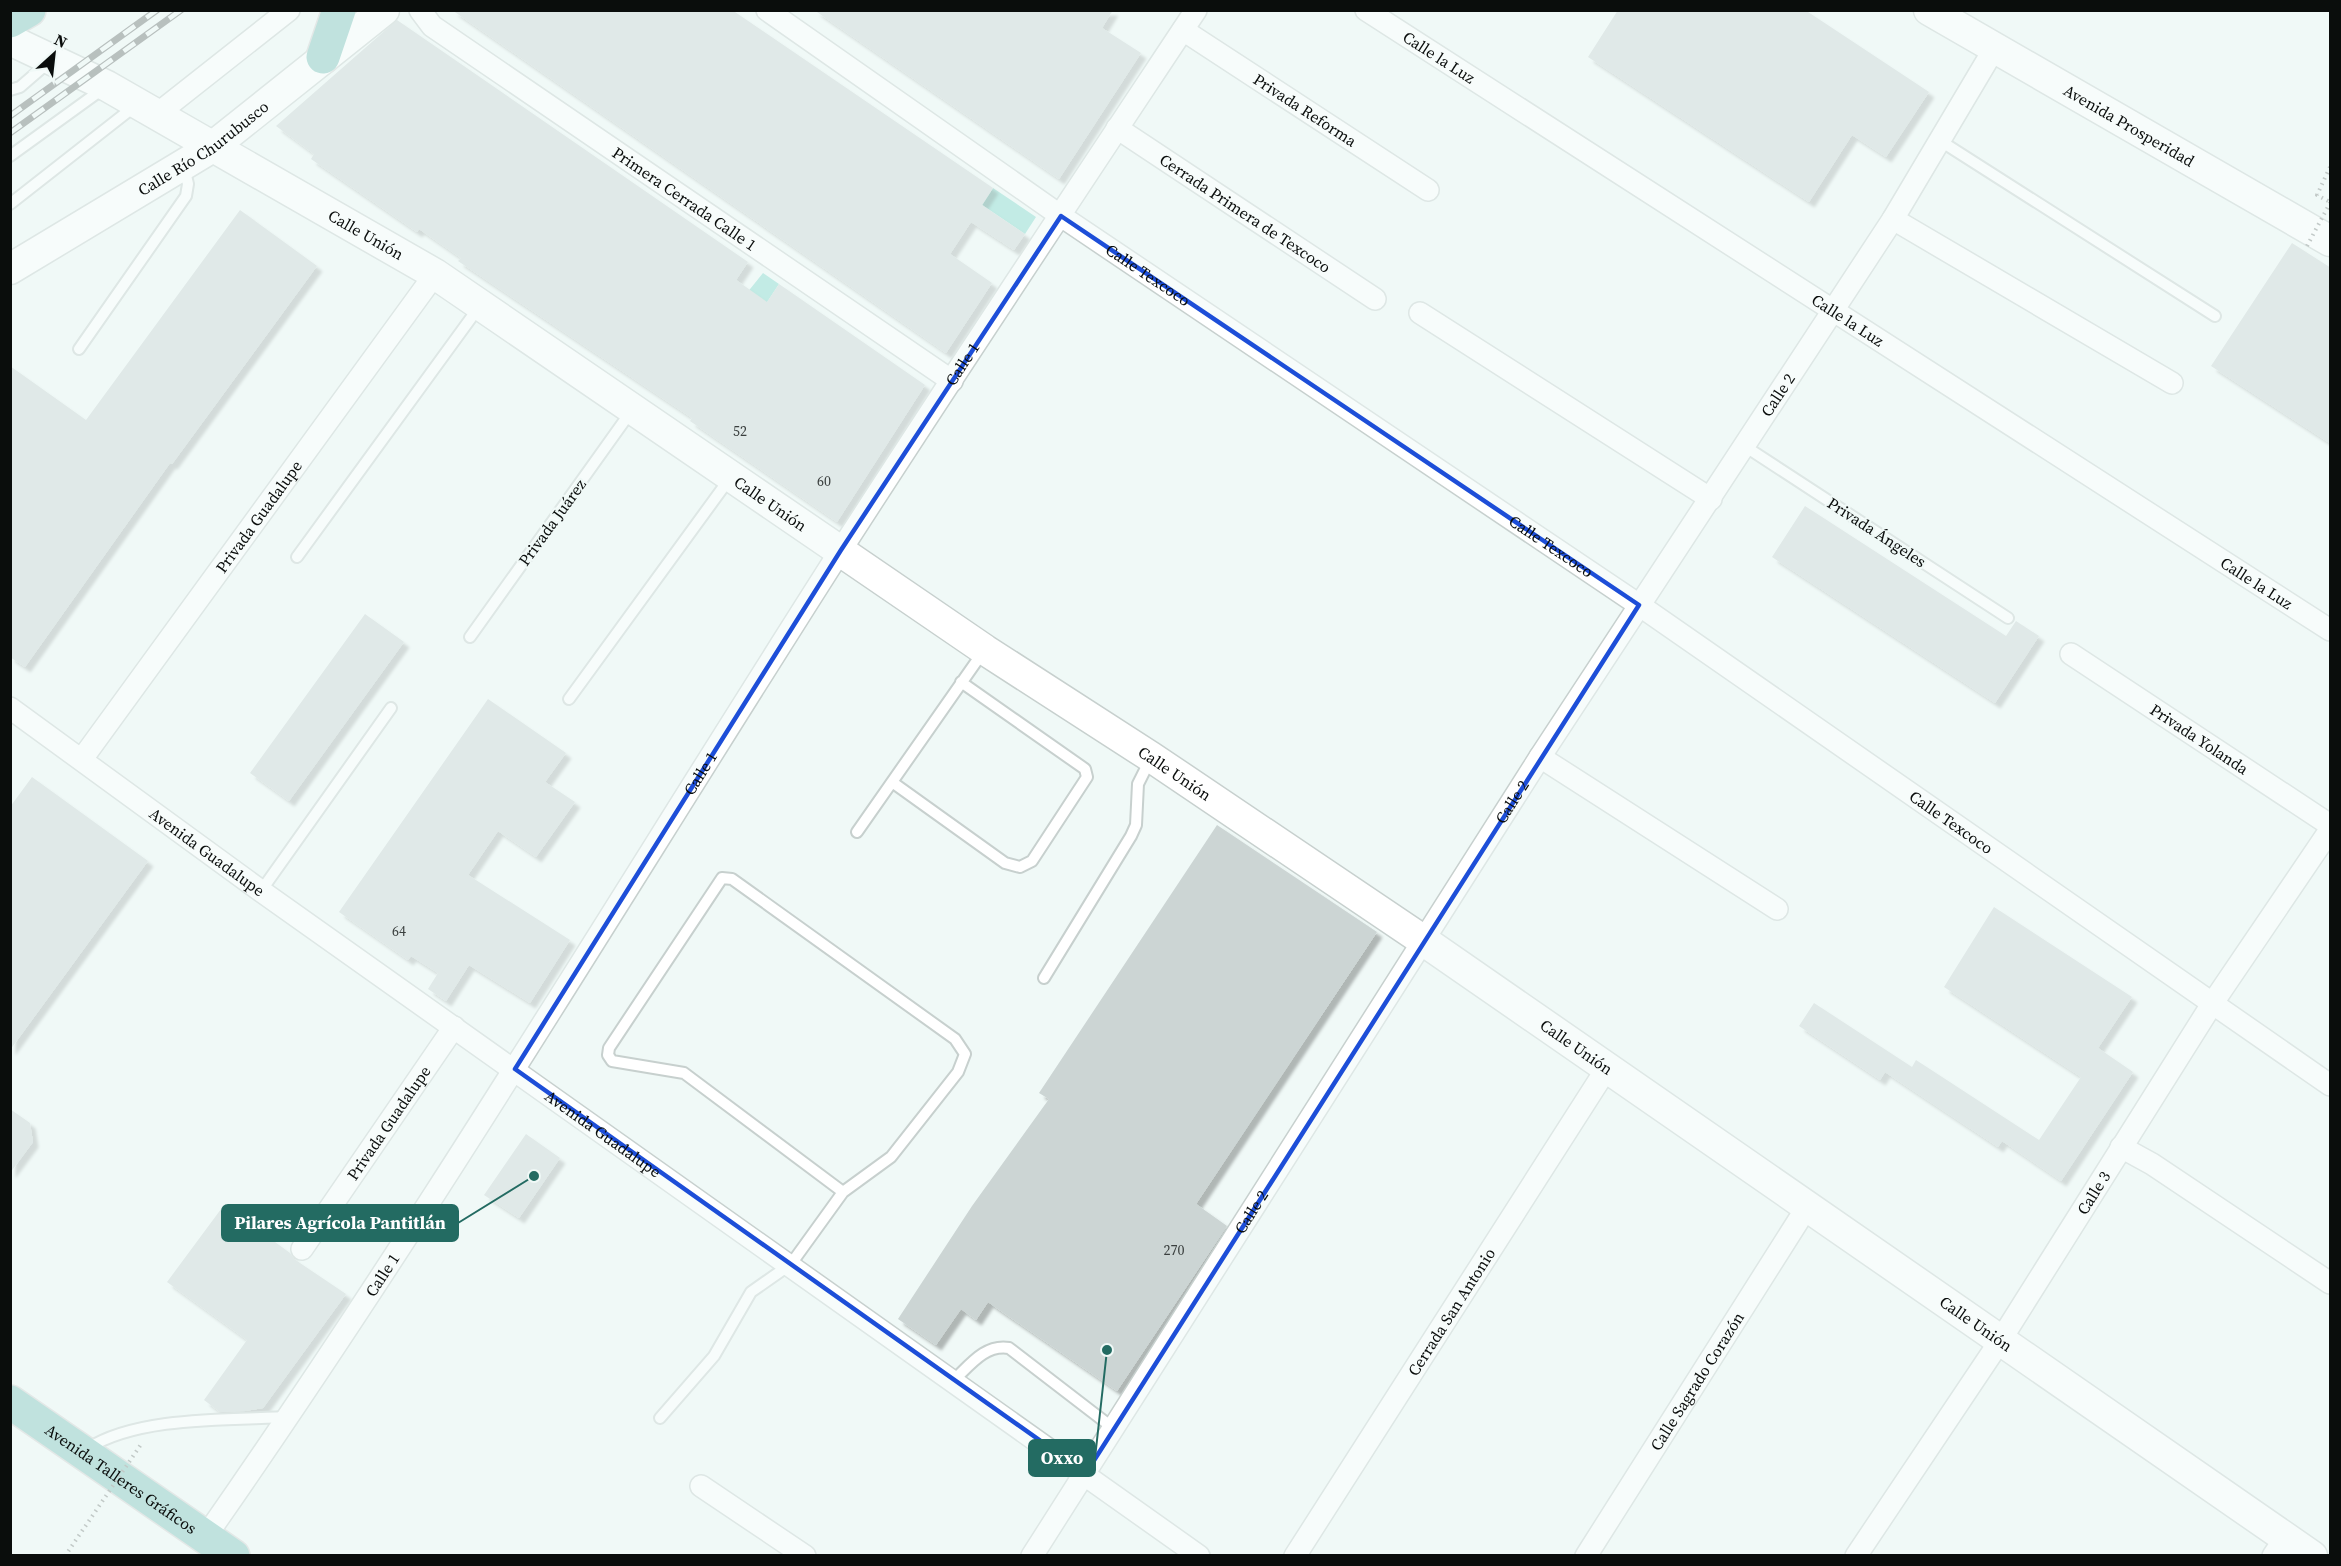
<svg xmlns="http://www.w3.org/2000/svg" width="2341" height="1566" font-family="'Source Serif 4',serif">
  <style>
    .green { fill: #89dace }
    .building { fill: #ccd5d4; filter: url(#shadow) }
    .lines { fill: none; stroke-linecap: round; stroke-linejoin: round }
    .lane-casing { stroke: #c7d0ce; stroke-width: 14 }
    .street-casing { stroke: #c7d0ce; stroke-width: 24 }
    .secondary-casing { stroke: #c7d0ce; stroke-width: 33 }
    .primary-casing { stroke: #d3d3d3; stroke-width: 36 }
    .path { stroke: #898f8d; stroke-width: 4; stroke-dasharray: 1.5 4.5; stroke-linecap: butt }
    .lane { stroke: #fff; stroke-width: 10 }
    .street { stroke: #fff; stroke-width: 21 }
    .secondary { stroke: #fff; stroke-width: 30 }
    .primary { stroke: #85c6be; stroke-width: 33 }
    .rail-casing { stroke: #747a79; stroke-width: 7 }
    .rail { stroke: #f0f9f7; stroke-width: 4.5; stroke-dasharray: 14; stroke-linecap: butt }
    .path-bridge { stroke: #898f8d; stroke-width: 4; stroke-dasharray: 1.5 4.5; stroke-linecap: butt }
    .marked { fill: none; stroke: #1d4ed8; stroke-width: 4.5; stroke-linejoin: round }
    .labels { text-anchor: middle; stroke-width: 4.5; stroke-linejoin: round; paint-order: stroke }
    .number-label { font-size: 14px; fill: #3a3f3e }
    .street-label { font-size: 16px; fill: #0a0d0c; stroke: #f0f9f7 }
    .leader { fill: none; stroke: #236b62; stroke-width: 2 }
    .callout-dot { fill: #236b62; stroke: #f0f9f7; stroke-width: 2 }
    .callout { fill: #236b62; stroke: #236b62; stroke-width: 2 }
    .callout-label { font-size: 18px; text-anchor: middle; font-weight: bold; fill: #fff }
  </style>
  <defs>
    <filter id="shadow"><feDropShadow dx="5.5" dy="5.5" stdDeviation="1.5" flood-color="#0004"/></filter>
  </defs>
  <rect width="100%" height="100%" fill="#f0f9f7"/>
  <path class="green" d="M993 188 1036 217 1025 234 982 205Z
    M763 273 779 284 735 351 713 335Z"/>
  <path class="building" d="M452 10H732L993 188 982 205 1025 234 1014 250 971 222 950 254 992 283 946 353Z
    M814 10H1113L1102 28 1141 53 1059 179Z
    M1618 10H1805L1929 92 1886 157 1852 135 1809 202 1588 57Z
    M397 20 748 262 736 280 767 302 779 284 925 385 837 522 690 421 692 418 458 261 461 258 419 229 417 232 311 159 314 154 276 126Z
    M240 210 317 266 172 464 170 463 25 667 10 657V366L86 420Z
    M2292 243 2331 268V444L2211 366Z
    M1805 506 2006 636 2016 621 2039 636 1995 703 1772 557Z
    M365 614 404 642 289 801 250 773Z
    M488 699 566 753 545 782 575 802 536 857 498 831 468 875 570 940 530 1003 469 965 446 1001 428 989 438 973 411 956 408 960 339 912Z
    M32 777 148 861 10 1050V807Z
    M1217 825 1377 932 1196 1204 1227 1226 1117 1391 988 1302 976 1320 961 1309 936 1345 898 1319 972 1206 1049 1099 1039 1093Z
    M1994 907 2132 997 2098 1048 2133 1072 2061 1181 2002 1141 1998 1147 1885 1072 1880 1080 1799 1026 1814 1003 1912 1067 1916 1060 2039 1140 2081 1077 1944 987Z
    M10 1109 30 1123 33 1142 10 1173Z
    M526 1134 560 1158 519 1218 484 1195Z
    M224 1205 290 1253 294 1259 346 1294 263 1408 245 1411 220 1412 204 1400 247 1340 167 1282Z"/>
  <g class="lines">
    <g class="lane-casing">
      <path id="lane" d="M10 90 20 87 50 61
        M1939 140 2215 316
        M10 156 104 88
        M10 204 135 106
        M79 349 186 196 188 184 184 167
        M1746 447 2008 618
        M297 557 479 307
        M470 637 632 410
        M569 699 730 478
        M892 782 1005 863 1020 867 1032 861 1087 777 1085 769 961 682
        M857 832 983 652
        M261 891 391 708
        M1044 978 1131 836 1136 825 1138 784 1151 758
        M953 1381C970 1365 985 1344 1009 1348L1113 1428
        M660 1418 714 1356 751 1292 791 1264 843 1192 891 1157 958 1072 965 1054 955 1039 732 879 722 878 609 1048 608 1055 612 1061 684 1073 843 1192
        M87 1449C137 1416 230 1420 289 1417"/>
    </g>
    <g class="street-casing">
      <g id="street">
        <path id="s1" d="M420 10 432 26 952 381"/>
        <path id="s2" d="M767 10 1061 216 1639 605 2330 1085"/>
        <path id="s3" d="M1366 10 2330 630"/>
        <path id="s4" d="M1183 30 1428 190"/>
        <path d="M156 115 289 10"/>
        <path id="s5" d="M1117 128 1375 299"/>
        <path d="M1893 219 2172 383"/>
        <path d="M1420 313 1711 499"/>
        <path id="s6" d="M2071 654 2330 825"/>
        <path id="s7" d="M10 708 261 891 1199 1556"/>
        <path d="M1540 757 1777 909"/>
        <path id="s8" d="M82 759 435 274"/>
        <path d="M2121 1147 2152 1164 2330 1283"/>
        <path id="s9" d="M302 1249 454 1027"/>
        <path d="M701 1486 805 1556"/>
        <path id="s10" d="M206 1536C429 1217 629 882 839 553 956 371 1076 191 1196 10"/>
        <path id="s11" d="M1032 1556 1540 757 1893 219 1994 49"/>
        <path id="s12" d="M1295 1556 1607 1068"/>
        <path id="s13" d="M1586 1556 1807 1207"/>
        <path id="s14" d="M1856 1556 2000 1341 2212 1004 2330 830"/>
        <path d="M2273 1556 2285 1538"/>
      </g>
    </g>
    <g class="secondary-casing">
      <g id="secondary">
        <path id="s15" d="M1929 10 2330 241"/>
        <path id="s16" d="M10 40 107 86 435 274 985 650 1151 757 1424 941 2312 1556"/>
        <path id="s17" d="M10 269 211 148 384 10"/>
      </g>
    </g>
    <g class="primary-casing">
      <g id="primary">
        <path d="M10 21 29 10"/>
        <path d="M323 57 339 10"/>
        <path id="s18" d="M10 1402 233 1556"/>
      </g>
    </g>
    <path class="path" d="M2330 167 2317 195 2330 202"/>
    <use href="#lane" class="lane"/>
    <use href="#street" class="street"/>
    <use href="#secondary" class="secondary"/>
    <use href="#primary" class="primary"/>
    <g class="rail-casing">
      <path id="rail" d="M10 116 157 10
        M10 133 181 10"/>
    </g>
    <use href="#rail" class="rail"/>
    <path class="path-bridge" d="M2307 246 2330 203
      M65 1556 142 1443"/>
  </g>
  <path d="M0 0H2341V1566H0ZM1061 216 1639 605 1086 1473 515 1069 841 550Z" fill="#f0f9f7" fill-opacity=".55" fill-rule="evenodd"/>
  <path class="marked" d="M1061 216 1639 605 1086 1473 515 1069 841 550Z"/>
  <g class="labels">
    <g class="number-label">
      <text x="740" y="436">52</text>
      <text x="824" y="486">60</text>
      <text x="399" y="936">64</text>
      <text x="1174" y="1255">270</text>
    </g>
    <g class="street-label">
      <text dy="6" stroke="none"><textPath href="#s3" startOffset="87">Calle la Luz</textPath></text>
      <text dy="6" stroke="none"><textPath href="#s4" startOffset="146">Privada Reforma</textPath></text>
      <text dy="6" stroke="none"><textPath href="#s15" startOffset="231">Avenida Prosperidad</textPath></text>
      <text dy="6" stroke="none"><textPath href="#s17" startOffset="228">Calle Río Churubusco</textPath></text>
      <text dy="6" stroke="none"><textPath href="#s1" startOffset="326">Primera Cerrada Calle 1</textPath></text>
      <text dy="6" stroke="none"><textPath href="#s5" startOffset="154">Cerrada Primera de Texcoco</textPath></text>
      <text dy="6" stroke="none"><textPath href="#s16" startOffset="406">Calle Unión</textPath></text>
      <text dy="6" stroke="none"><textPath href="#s2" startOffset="464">Calle Texcoco</textPath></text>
      <text dy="6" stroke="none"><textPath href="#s3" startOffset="573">Calle la Luz</textPath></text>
      <text dy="6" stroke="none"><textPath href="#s10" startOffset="1395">Calle 1</textPath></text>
      <text dy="6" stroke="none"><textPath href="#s11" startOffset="1380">Calle 2</textPath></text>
      <text dy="6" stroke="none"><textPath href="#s16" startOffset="892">Calle Unión</textPath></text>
      <text dy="6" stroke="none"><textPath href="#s8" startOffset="300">Privada Guadalupe</textPath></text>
      <text transform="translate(552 522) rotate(-54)" y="6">Privada Juárez</text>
      <text transform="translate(1877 532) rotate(33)" y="6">Privada Ángeles</text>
      <text dy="6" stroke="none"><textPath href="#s2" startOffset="950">Calle Texcoco</textPath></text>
      <text dy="6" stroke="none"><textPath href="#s3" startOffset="1059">Calle la Luz</textPath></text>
      <text dy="6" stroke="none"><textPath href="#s6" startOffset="154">Privada Yolanda</textPath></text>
      <text dy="6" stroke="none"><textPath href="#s10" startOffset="909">Calle 1</textPath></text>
      <text dy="6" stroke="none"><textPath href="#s16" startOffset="1378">Calle Unión</textPath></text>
      <text dy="6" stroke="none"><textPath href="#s11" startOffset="894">Calle 2</textPath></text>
      <text dy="6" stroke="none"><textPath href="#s2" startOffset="1436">Calle Texcoco</textPath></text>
      <text dy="6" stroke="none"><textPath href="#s7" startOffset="244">Avenida Guadalupe</textPath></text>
      <text dy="6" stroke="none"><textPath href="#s16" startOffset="1864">Calle Unión</textPath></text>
      <text dy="6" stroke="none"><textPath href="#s9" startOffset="153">Privada Guadalupe</textPath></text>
      <text dy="6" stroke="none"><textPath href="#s7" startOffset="730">Avenida Guadalupe</textPath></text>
      <text dy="6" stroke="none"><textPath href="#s14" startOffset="434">Calle 3</textPath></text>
      <text dy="6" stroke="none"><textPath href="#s11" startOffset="408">Calle 2</textPath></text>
      <text dy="6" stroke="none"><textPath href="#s10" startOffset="315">Calle 1</textPath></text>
      <text dy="6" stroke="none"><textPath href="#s12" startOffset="290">Cerrada San Antonio</textPath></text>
      <text dy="6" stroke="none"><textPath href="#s16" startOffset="2350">Calle Unión</textPath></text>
      <text dy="6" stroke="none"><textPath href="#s13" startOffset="207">Calle Sagrado Corazón</textPath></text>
      <text dy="6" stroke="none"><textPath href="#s18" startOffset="135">Avenida Talleres Gráficos</textPath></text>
    </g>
  </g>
  <path class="leader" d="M534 1176L458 1223M1107 1350L1095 1458"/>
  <g class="callout-dot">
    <circle cx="534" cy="1176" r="6"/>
    <circle cx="1107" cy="1350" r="6"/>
  </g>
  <g class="callout">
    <rect x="222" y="1205" width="236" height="36" rx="6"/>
    <rect x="1029" y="1440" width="66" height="36" rx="6"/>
  </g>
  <g class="callout-label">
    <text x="340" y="1229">Pilares Agrícola Pantitlán</text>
    <text x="1062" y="1464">Oxxo</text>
  </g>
  <rect width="2341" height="1566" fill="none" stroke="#0a0d0c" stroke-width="24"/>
  <g transform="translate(54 54) rotate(27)" stroke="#f0f9f7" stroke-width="4.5" paint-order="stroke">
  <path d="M0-4.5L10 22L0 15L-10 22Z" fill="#0a0d0c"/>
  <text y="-9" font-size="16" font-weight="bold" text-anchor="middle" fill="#0a0d0c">N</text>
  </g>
</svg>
